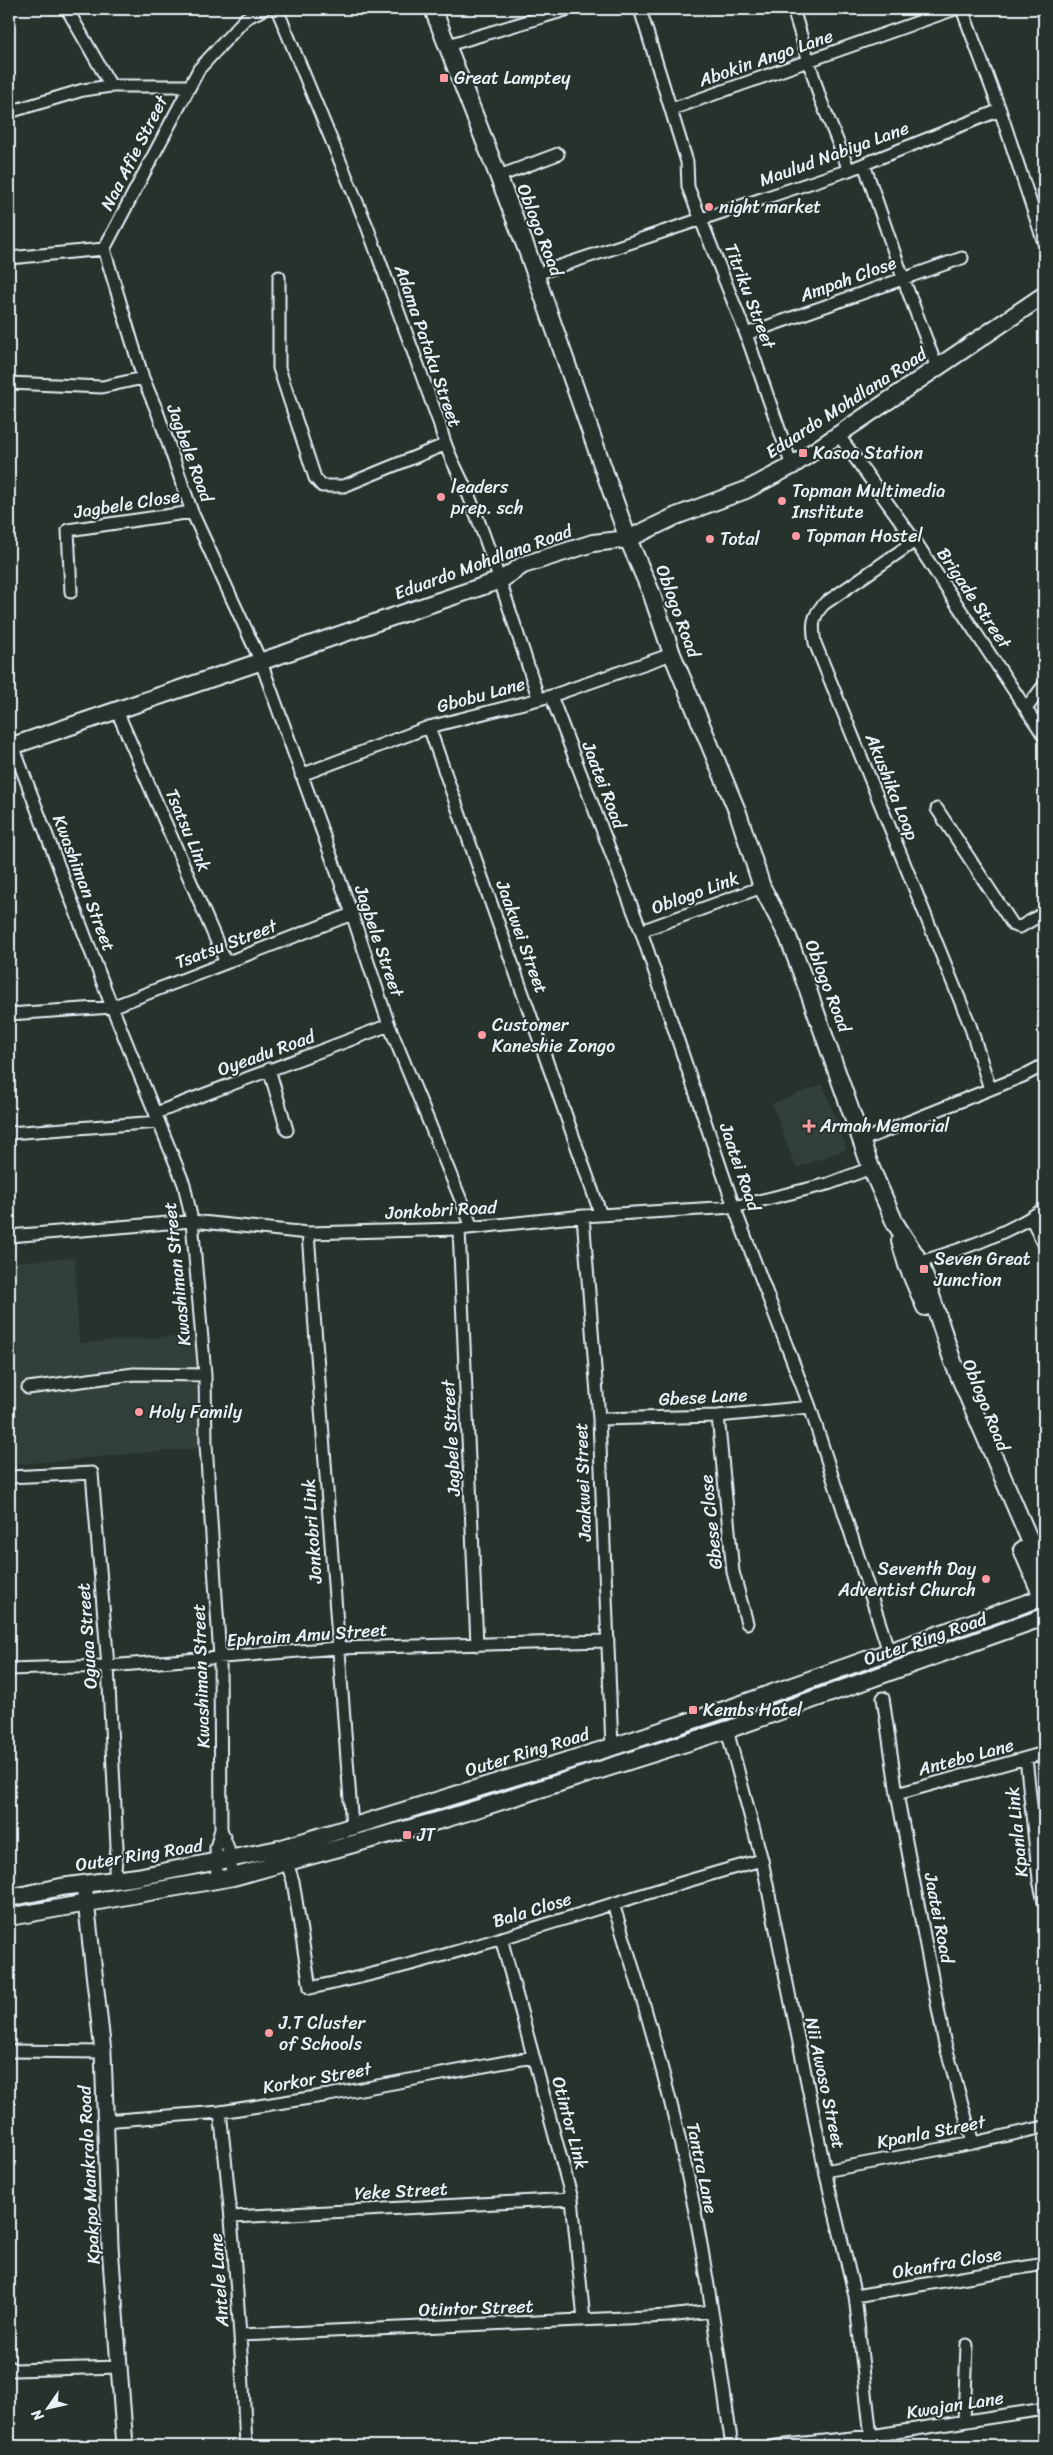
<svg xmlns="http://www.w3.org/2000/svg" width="1053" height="2455" font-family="Sriracha,sans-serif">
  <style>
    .built { fill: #333f3a }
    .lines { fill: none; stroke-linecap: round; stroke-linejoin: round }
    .minor-casing { stroke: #e8f1f8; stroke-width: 15 }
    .tertiary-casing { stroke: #e8f1f8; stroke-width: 19 }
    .secondary-casing { stroke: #e8f1f8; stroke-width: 20 }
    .minor { stroke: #26332d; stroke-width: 11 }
    .tertiary { stroke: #26332d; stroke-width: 15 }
    .secondary { stroke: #26332d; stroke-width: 16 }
    .poi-dot { fill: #ff9aa2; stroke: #26332d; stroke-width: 2 }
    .labels { text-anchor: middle; stroke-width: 4; stroke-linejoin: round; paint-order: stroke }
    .street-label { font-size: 18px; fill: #e8f1f8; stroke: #26332d }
    .poi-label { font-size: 18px; fill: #e8f1f8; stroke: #26332d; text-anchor: start }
  </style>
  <rect width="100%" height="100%" fill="#26332d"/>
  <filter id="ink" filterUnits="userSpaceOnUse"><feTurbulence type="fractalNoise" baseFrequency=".02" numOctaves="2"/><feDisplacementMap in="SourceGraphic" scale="10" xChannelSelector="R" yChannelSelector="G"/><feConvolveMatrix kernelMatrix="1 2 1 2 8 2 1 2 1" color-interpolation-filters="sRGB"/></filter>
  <g filter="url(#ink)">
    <path class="built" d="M823 1084 847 1149 796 1168 772 1104Z
      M75 1258 79 1343 195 1335 199 1448 9 1465V1262Z"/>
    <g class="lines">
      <g class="minor-casing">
        <path id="minor" d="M67 9 111 86
          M277 9 367 226 440 425C446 455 464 480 474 509 498 571 518 634 538 697
          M640 9 687 162 688 187 746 334 792 466
          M793 9 820 98 849 170
          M962 9 1000 110 1044 243
          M448 45 569 9
          M672 109 955 9
          M9 112 83 90 111 86H188
          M864 164 903 278 937 368
          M499 176 558 154
          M104 249 143 378 157 411 192 512 261 662 352 914 389 1025 472 1227
          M104 249 199 69 246 18 264 9
          M9 258 104 249
          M536 274 849 170 1000 110
          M279 277V368L315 478 322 486H344L444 445
          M746 334 962 258
          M9 383 102 387 143 378
          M837 433 915 541 1044 736
          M915 541 824 604C812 616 812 626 815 643L970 1025 990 1089
          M71 592 68 530 192 512
          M551 696 641 931 734 1207 810 1407 889 1652
          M1026 709 1044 685
          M117 711 226 963
          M429 727 601 1215
          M13 746 112 1007 184 1184 192 1221 205 1375 206 1444 220 1658 221 1829 216 1848 217 1880
          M301 775 429 727 551 696 672 654
          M937 809 1013 925 1020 927 1044 913
          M641 931 762 887
          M9 1014 112 1007 352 914
          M269 1069 287 1130
          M156 1113C233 1083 311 1055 389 1025
          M9 1133 159 1122
          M863 1140 1023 1076 1044 1065
          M583 1216 599 1419 612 1747
          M1031 1218 1044 1244
          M459 1229 477 1645
          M308 1233 352 1827
          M9 1236 192 1221 308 1233 459 1229 583 1216 734 1207 828 1184 871 1168
          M913 1264C958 1251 1006 1235 1044 1209
          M28 1388 134 1374 205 1375
          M718 1416 733 1572 747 1623
          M599 1419 718 1416 810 1407
          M9 1477 92 1473 108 1666 117 1847 115 1870 118 1880
          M9 1669 108 1666 338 1648 607 1641
          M883 1698 897 1794 944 2040 973 2143
          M727 1730 762 1860 825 2171 855 2296 872 2446
          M1026 1758 1039 1880 1044 1902
          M897 1794 1044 1753
          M221 1829 228 1848 233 1877
          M287 1863 293 1881 310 1988C464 1957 611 1900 762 1860
          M613 1904C645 2003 674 2104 694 2207 710 2286 720 2367 732 2446
          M501 1938 572 2199 584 2320
          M9 2051 103 2052
          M220 2112C233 2223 241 2334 246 2446
          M104 2121 220 2112 329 2095 533 2057
          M825 2171 973 2143 1044 2127
          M232 2217 572 2199
          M855 2296 1044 2264
          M241 2335 669 2316 711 2311
          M9 2367 14 2370 120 2367
          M964 2421 967 2345
          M776 2446 871 2436 1044 2409"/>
      </g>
      <g class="tertiary-casing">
        <path id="tertiary" d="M84 1884 103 2052 110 2246 125 2446"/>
      </g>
      <g class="secondary-casing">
        <path id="secondary" d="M433 9 527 250 628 539 651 592 672 654 738 813 762 887 788 937 808 990 871 1168 895 1223 920 1262 953 1362 1044 1573
          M9 747 501 580 523 565 593 543 628 539 676 516 746 490 792 466 1044 295
          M900 1241 907 1265 925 1307
          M1022 1550 1044 1601
          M9 1898 61 1887 137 1877 279 1849 612 1747 730 1708 1044 1597
          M9 1917 233 1877 448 1818 727 1730 1044 1617"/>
      </g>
      <use href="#minor" class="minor"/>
      <use href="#tertiary" class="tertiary"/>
      <use href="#secondary" class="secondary"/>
    </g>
  </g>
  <g class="poi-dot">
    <rect x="439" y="73" width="10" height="10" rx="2.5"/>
    <circle cx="709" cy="207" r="5"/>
    <rect x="798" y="448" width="10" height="10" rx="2.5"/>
    <circle cx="441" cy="497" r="5"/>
    <circle cx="782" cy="501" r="5"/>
    <circle cx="796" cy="536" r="5"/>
    <circle cx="710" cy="539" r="5"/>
    <circle cx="482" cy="1035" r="5"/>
    <path d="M806.5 1118.5h5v5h5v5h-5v5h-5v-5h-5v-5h5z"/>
    <rect x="919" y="1264" width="10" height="10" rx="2.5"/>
    <circle cx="139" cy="1412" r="5"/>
    <circle cx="986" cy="1579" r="5"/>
    <rect x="688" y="1705" width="10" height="10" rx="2.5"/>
    <rect x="402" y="1830" width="10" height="10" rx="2.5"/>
    <circle cx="269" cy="2033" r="5"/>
  </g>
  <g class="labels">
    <g class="street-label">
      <text transform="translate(766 58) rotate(-19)" y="6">Abokin Ango Lane</text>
      <text transform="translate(134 153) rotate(-63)" y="6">Naa Afie Street</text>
      <text transform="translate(834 154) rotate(-20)" y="6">Maulud Nabiya Lane</text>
      <text transform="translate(540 230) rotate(69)" y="6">Oblogo Road</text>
      <text transform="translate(848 279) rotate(-20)" y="6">Ampah Close</text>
      <text transform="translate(750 296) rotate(69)" y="6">Titriku Street</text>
      <text transform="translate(428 346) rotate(71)" y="6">Adama Pataku Street</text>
      <text transform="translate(846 403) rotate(-33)" y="6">Eduardo Mohdlana Road</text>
      <text transform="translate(190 453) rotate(70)" y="6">Jagbele Road</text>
      <text transform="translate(127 504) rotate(-9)" y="6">Jagbele Close</text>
      <text transform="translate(483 562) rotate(-20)" y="6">Eduardo Mohdlana Road</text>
      <text transform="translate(974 598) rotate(56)" y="6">Brigade Street</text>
      <text transform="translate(678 611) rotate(70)" y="6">Oblogo Road</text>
      <text transform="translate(481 695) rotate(-15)" y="6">Gbobu Lane</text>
      <text transform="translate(604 785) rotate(69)" y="6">Jaatei Road</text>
      <text transform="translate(892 787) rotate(68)" y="6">Akushika Loop</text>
      <text transform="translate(188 830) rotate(67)" y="6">Tsatsu Link</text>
      <text transform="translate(84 883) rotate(69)" y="6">Kwashiman Street</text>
      <text transform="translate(695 893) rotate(-20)" y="6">Oblogo Link</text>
      <text transform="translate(522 937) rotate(70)" y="6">Jaakwei Street</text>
      <text transform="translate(379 941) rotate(71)" y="6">Jagbele Street</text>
      <text transform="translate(226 944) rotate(-21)" y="6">Tsatsu Street</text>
      <text transform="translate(828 986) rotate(69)" y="6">Oblogo Road</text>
      <text transform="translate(266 1053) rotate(-20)" y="6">Oyeadu Road</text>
      <text transform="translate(740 1167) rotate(71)" y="6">Jaatei Road</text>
      <text transform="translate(441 1210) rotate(-3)" y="6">Jonkobri Road</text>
      <text transform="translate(177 1274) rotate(-96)" y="6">Kwashiman Street</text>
      <text transform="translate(703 1397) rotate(-3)" y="6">Gbese Lane</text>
      <text transform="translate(986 1405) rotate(68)" y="6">Oblogo Road</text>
      <text transform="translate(451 1438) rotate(-93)" y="6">Jagbele Street</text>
      <text transform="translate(583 1482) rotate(-92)" y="6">Jaakwei Street</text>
      <text transform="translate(711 1522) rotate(-96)" y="6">Gbese Close</text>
      <text transform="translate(312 1531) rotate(-94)" y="6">Jonkobri Link</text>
      <text transform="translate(307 1635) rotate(-4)" y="6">Ephraim Amu Street</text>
      <text transform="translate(87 1636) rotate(-94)" y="6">Oguaa Street</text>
      <text transform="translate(925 1639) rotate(-19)" y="6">Outer Ring Road</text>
      <text transform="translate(201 1676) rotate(-92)" y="6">Kwashiman Street</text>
      <text transform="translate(527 1752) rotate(-17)" y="6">Outer Ring Road</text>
      <text transform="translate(966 1757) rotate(-15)" y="6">Antebo Lane</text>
      <text transform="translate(1017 1832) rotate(-96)" y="6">Kpanla Link</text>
      <text transform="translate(139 1855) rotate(-9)" y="6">Outer Ring Road</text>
      <text transform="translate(532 1910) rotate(-17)" y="6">Bala Close</text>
      <text transform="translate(939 1918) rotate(79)" y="6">Jaatei Road</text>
      <text transform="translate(317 2078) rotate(-10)" y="6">Korkor Street</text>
      <text transform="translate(825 2083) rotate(78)" y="6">Nii Awoso Street</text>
      <text transform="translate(570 2123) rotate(75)" y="6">Otintor Link</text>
      <text transform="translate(931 2132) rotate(-11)" y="6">Kpanla Street</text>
      <text transform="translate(702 2168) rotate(78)" y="6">Tantra Lane</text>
      <text transform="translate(89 2175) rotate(-93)" y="6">Kpakpo Mankralo Road</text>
      <text transform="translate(401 2191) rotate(-3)" y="6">Yeke Street</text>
      <text transform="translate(947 2263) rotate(-10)" y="6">Okanfra Close</text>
      <text transform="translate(219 2280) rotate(-94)" y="6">Antele Lane</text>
      <text transform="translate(476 2308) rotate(-2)" y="6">Otintor Street</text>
      <text transform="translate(955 2405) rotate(-9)" y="6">Kwajan Lane</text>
    </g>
    <g class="poi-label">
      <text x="454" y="84">Great Lamptey</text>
      <text x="719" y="213">night market</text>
      <text x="813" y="459">Kasoa Station</text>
      <text x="451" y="493">leaders<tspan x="451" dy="21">prep. sch</tspan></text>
      <text x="792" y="497">Topman Multimedia<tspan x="792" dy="21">Institute</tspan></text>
      <text x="806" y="542">Topman Hostel</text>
      <text x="720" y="545">Total</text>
      <text x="492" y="1031">Customer<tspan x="492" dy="21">Kaneshie Zongo</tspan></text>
      <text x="820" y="1132">Armah Memorial</text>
      <text x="934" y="1265">Seven Great<tspan x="934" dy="21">Junction</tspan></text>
      <text x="149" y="1418">Holy Family</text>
      <text x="976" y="1575" text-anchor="end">Seventh Day<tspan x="976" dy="21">Adventist Church</tspan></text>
      <text x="703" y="1716">Kembs Hotel</text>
      <text x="417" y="1841">JT</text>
      <text x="279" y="2029">J.T Cluster<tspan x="279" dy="21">of Schools</tspan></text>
    </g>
  </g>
  <rect width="1053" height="2455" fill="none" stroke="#26332d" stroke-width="30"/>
  <rect x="15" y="15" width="1023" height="2425" fill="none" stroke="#e8f1f8" stroke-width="2" filter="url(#ink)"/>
  <g transform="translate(48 2408) rotate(236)" stroke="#26332d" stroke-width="4" paint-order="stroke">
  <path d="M0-4L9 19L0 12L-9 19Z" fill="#e8f1f8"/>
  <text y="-8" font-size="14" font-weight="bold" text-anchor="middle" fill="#e8f1f8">N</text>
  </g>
</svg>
